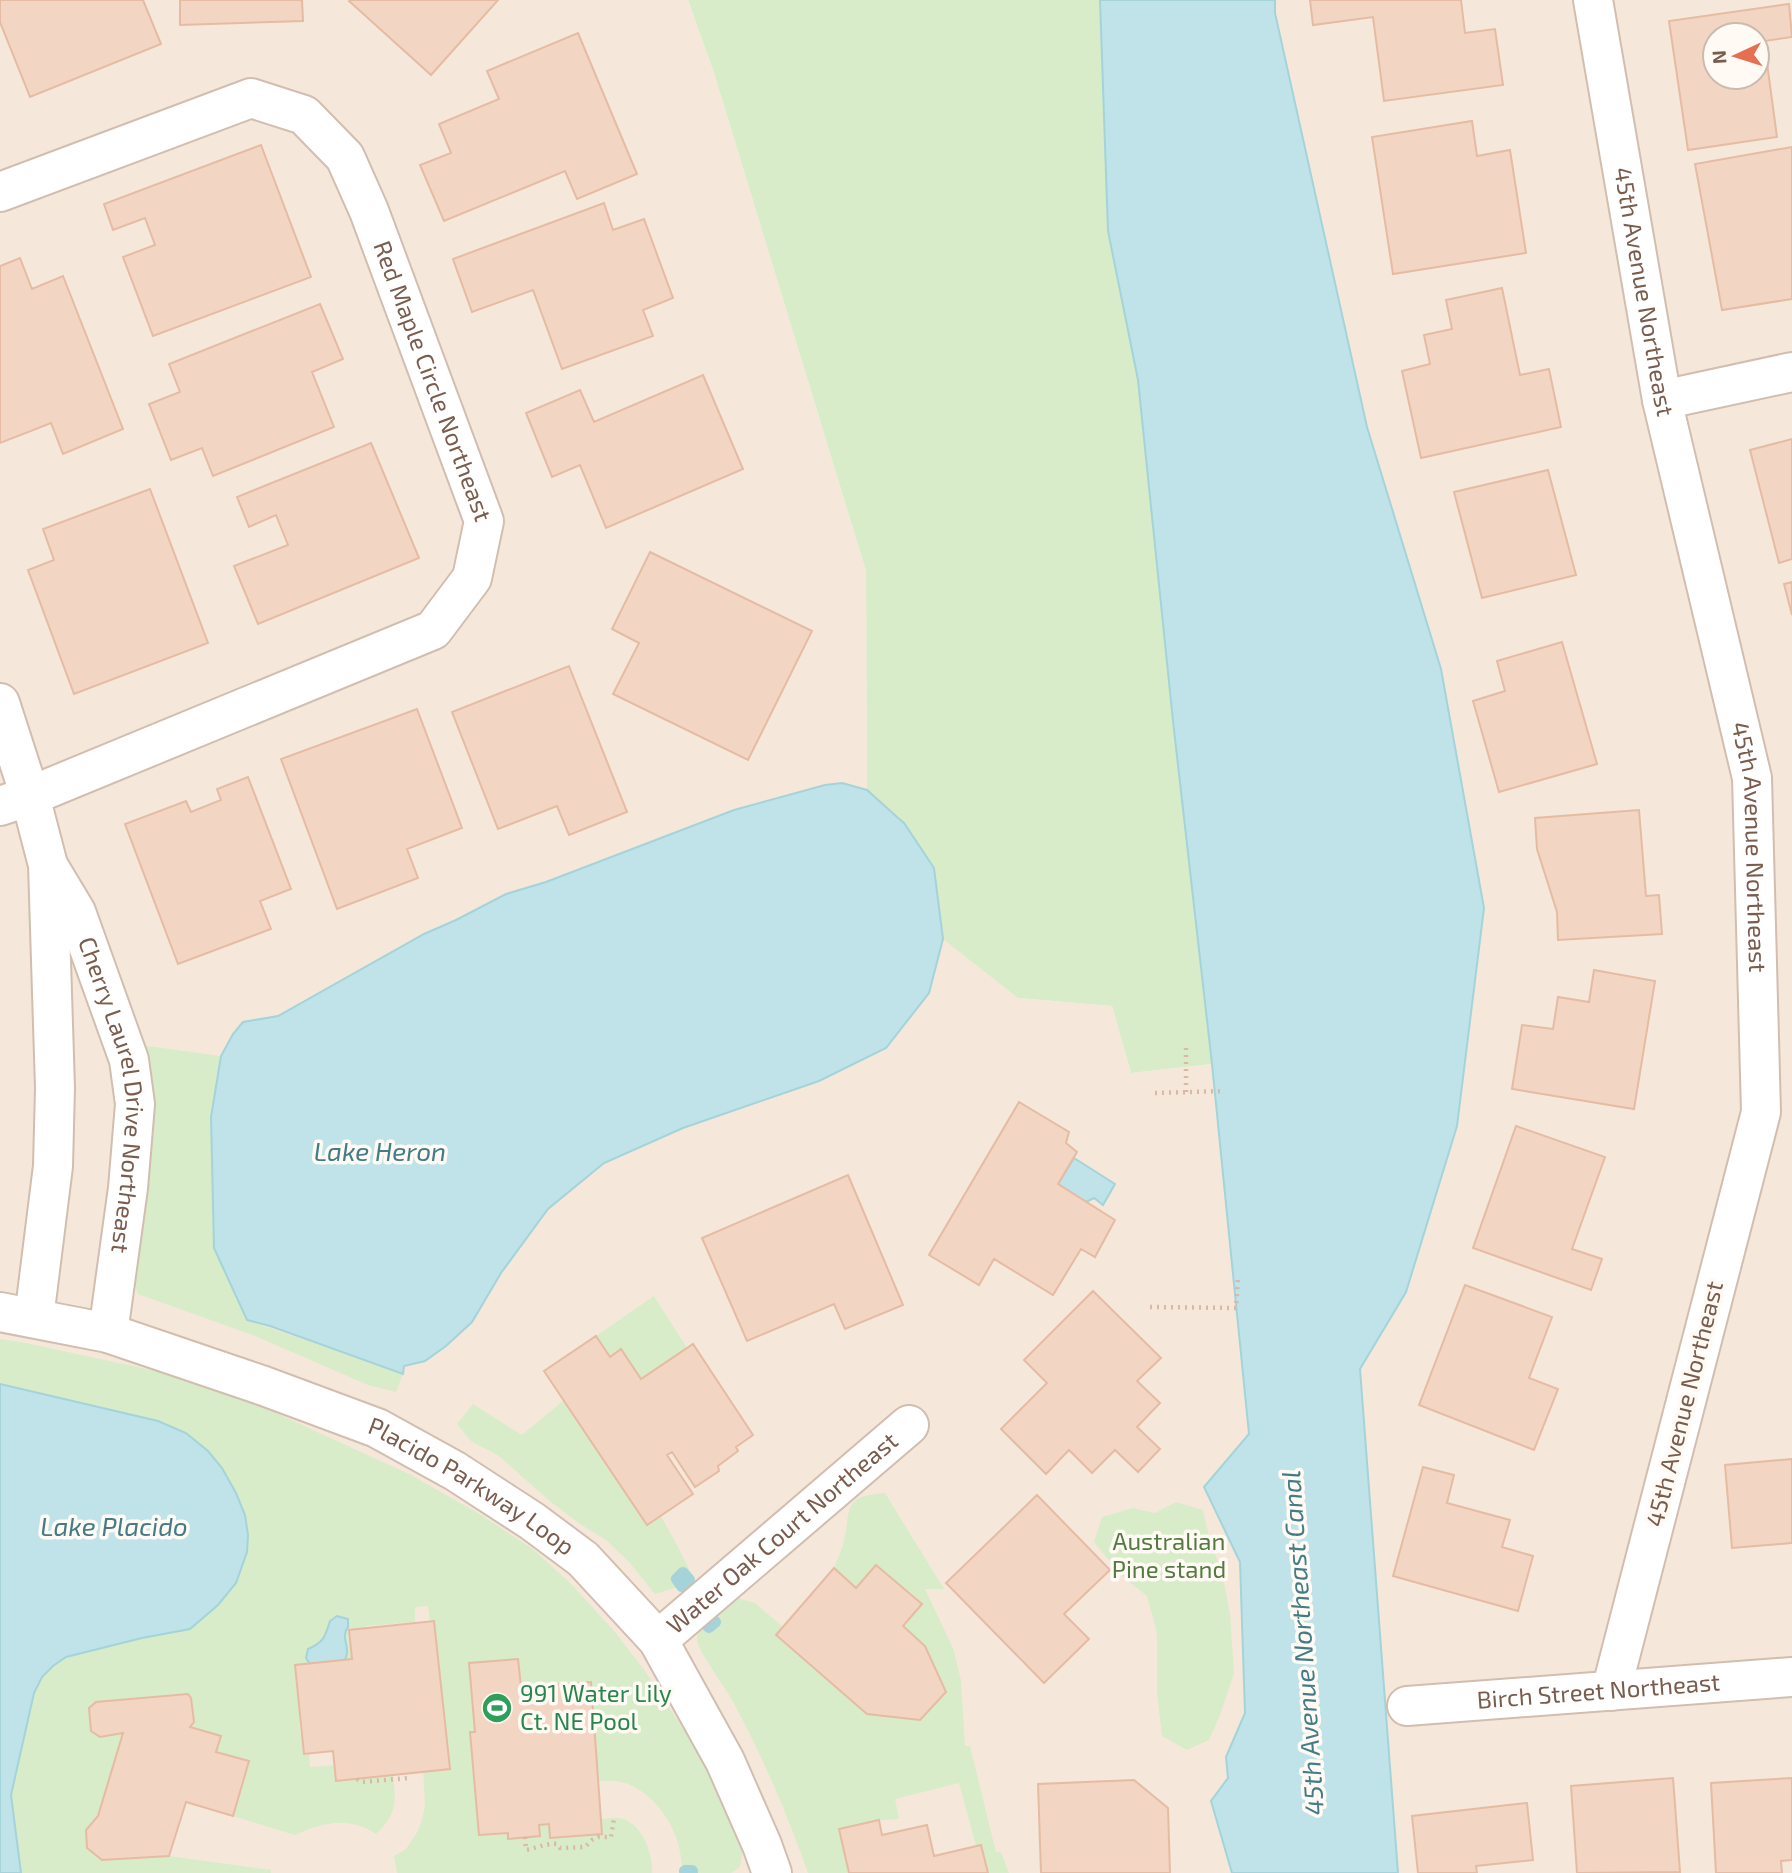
<svg xmlns="http://www.w3.org/2000/svg" width="1792" height="1873" font-family="'Exo 2',sans-serif">
  <style>
    .residential { fill: #f5e8da; fill-rule: evenodd }
    .green { fill: #d8ecc9 }
    .water { fill: #bfe3e8; stroke: #a5d3da; stroke-width: 2 }
    .lines { fill: none; stroke-linecap: round; stroke-linejoin: round }
    .stream { stroke: #a5d3da; stroke-width: 12 }
    .building { fill: #f3d5c3; stroke: #e6bba3; stroke-width: 2; fill-rule: evenodd }
    .minor-casing { stroke: #d1beb0; stroke-width: 42 }
    .path { stroke: #d9b8a5; stroke-width: 4.5; stroke-dasharray: 2 5; stroke-linecap: butt }
    .minor { stroke: #fff; stroke-width: 38 }
    .labels { text-anchor: middle; stroke-width: 7; stroke-linejoin: round; paint-order: stroke }
    .street-label { font-size: 24px; fill: #7a5c4d; stroke: #fffaf3 }
    .park-label { font-size: 24px; fill: #537a41; stroke: #fffaf3 }
    .leisure-label { font-size: 24px; fill: #27864d; stroke: #fffaf3; text-anchor: start }
    .water-label { font-size: 26px; font-style: italic; fill: #437c86; stroke: #fffaf3 }
  </style>
  <rect width="100%" height="100%" fill="#fdf6ec"/>
  <path class="residential" d="M0 0H688L714 73 866 571 867 790 1018 998 1112 1006 1131 1073 1212 1064 1249 1433 1320 1873H0Z
    M1275 0H1792V1873H1398L1360 1369 1406 1292 1457 1126 1484 908 1441 669 1367 428 1275 13ZM1715 35H1757V77H1715Z"/>
  <path class="green" d="M688 0H1100L1108 231 1138 380 1173 721 1212 1064 1131 1073 1112 1006 1018 998 943 939 933 867 904 823 867 790 866 571 714 73Z
    M140 1045 221 1056 213 1100 247 1320 403 1374 396 1392 368 1385 255 1336 138 1294 134 1283Z
    M654 1296 687 1348 641 1379 622 1349 610 1357 596 1336Z
    M0 1339 21 1342 156 1371 243 1398 409 1474 483 1516 534 1550 571 1584 615 1632 645 1671 696 1748 741 1839 743 1850 740 1867 731 1873H683C681 1862 681 1851 677 1840 669 1815 647 1788 621 1782 614 1780 606 1781 599 1781L590 1682 521 1687 498 1733 471 1732 509 1839 539 1836V1825L549 1824 551 1838 602 1834 601 1819C607 1819 613 1817 619 1818 642 1822 653 1853 652 1873H397L394 1856 406 1849 418 1831 423 1816 425 1805 423 1769 442 1723 435 1621H430L428 1606 415 1607V1622L366 1626 362 1633 365 1676 298 1692 300 1734 308 1738 310 1767 341 1765 393 1771C395 1799 399 1813 376 1834 350 1816 323 1822 295 1835L233 1816 248 1761 216 1752 221 1736 190 1727 194 1721 191 1698 188 1694 97 1702 89 1708 91 1731 100 1737 123 1733 87 1848 102 1860 169 1856 271 1870V1873H21L11 1795 34 1693 42 1677 53 1666 66 1657 142 1638 248 1535 245 1515 236 1493 179 1429 158 1421 0 1384Z
    M564 1400 647 1525 661 1516 679 1549 688 1567 691 1578 682 1586 655 1594 629 1562 606 1540 580 1524 551 1502 499 1456 471 1441 457 1424 473 1404 522 1435Z
    M885 1493 944 1589H925L953 1648 961 1680 965 1746H970L996 1852H1001L1009 1873H988L981 1846H976L959 1783 895 1799 899 1819 879 1820 839 1829 849 1873H808C787 1813 762 1755 732 1700 725 1687 697 1650 697 1639 698 1619 724 1607 738 1598L755 1603 783 1627 777 1636 867 1714 920 1720 946 1692 925 1646 903 1626 922 1604 876 1565 856 1588 834 1568C837 1559 842 1550 844 1541 851 1507 843 1496 885 1493Z
    M1176 1502 1203 1510 1210 1541 1222 1572 1230 1614 1234 1673 1220 1715 1209 1740 1187 1750 1162 1736 1157 1693V1633L1147 1596 1122 1576 1094 1542 1102 1517 1133 1508 1155 1513Z"/>
  <path class="water" d="M1100 0H1275V13L1367 427 1441 669 1484 908 1457 1126 1406 1292 1360 1369 1398 1873H1232L1211 1801 1228 1778 1226 1757 1245 1713 1240 1562 1204 1487 1249 1434 1212 1064 1173 721 1138 380 1108 231Z
    M842 783 867 790 897 817 904 823 934 868 943 939 929 993 886 1048 819 1081 683 1128 604 1163 548 1209 501 1273 472 1322 446 1346 425 1361 404 1366 403 1374 270 1326 247 1320 214 1248 211 1117 221 1056 233 1034 243 1022 278 1016 424 934 456 920 506 894 546 882 734 810 825 785Z
    M1074 1158 1115 1184 1103 1205 1094 1198 1086 1202 1058 1184Z
    M0 1384 158 1421 186 1433 208 1451 222 1468 236 1493 245 1515 248 1535 247 1552 236 1583 218 1605 190 1629 142 1638 66 1657 53 1666 42 1677 34 1693 11 1795 21 1873H0Z
    M337 1616 348 1619V1627C339 1638 353 1649 344 1661 332 1662 332 1659 322 1667H312L306 1658 308 1649C324 1642 325 1637 330 1621Z"/>
  <g class="lines">
    <path class="stream" d="M683 1573 689 1580 682 1586 677 1579Z
      M710 1617 715 1622 709 1627 705 1622Z
      M686 1873 685 1871H692V1873"/>
  </g>
  <path class="building" d="M0 0H143L161 44 30 97 0 22Z
    M180 0H302L303 21 180 25Z
    M350 0H498L431 75 349 1Z
    M1310 0H1461L1465 33 1495 29 1503 85 1384 101 1373 17 1313 25Z
    M1789 4 1792 37 1764 41 1777 137 1688 150 1669 21ZM1715 35H1757V77H1715Z
    M578 33 637 174 577 199 565 171 444 221 420 165 451 153 439 124 499 99 487 71Z
    M1472 121 1477 156 1510 150 1526 253 1393 274 1372 137Z
    M261 145 311 277 153 336 123 257 155 245 145 218 113 230 104 204Z
    M1792 147V299L1722 310 1695 164Z
    M604 203 613 230 644 219 673 298 643 310 653 336 562 369 533 290 472 312 453 259Z
    M20 258 32 289 63 276 123 429 63 454 51 423 0 443V266Z
    M1502 288 1520 375 1549 369 1561 427 1421 458 1402 371 1430 364 1424 335 1452 329 1446 300Z
    M320 304 343 359 312 372 334 427 213 476 202 448 171 460 149 404 180 392 169 364Z
    M703 375 743 469 606 528 580 465 552 477 526 413 580 390 594 422Z
    M1792 439V559L1779 563 1750 450Z
    M371 443 419 558 258 624 234 566 288 545 276 515 249 527 237 497Z
    M1548 470 1576 575 1482 598 1454 492Z
    M150 489 208 643 74 694 28 570 54 560 43 529Z
    M650 552 812 631 748 760 613 694 639 643 612 629Z
    M1792 582V615L1784 584Z
    M1562 642 1597 764 1499 792 1473 701 1505 691 1497 661Z
    M569 666 627 812 569 835 557 806 498 829 452 712Z
    M417 709 462 828 407 849 418 878 337 909 281 759Z
    M248 777 291 889 260 901 271 929 178 964 125 824 186 801 191 812 221 800 217 789Z
    M1639 810 1646 896 1659 895 1662 934 1558 940 1557 912 1537 849 1535 818Z
    M1594 970 1655 981 1634 1109 1512 1089 1522 1025 1553 1029 1558 997 1589 1002Z
    M1019 1102 1069 1132 1066 1143 1077 1152 1058 1184 1115 1220 1095 1257 1081 1249 1053 1295 994 1259 979 1285 929 1255Z
    M1516 1126 1605 1157 1572 1249 1602 1259 1591 1290 1473 1248Z
    M848 1175 903 1305 845 1329 834 1304 747 1341 702 1238Z
    M1465 1285 1552 1317 1529 1378 1558 1389 1534 1450 1419 1405Z
    M1093 1291 1161 1358 1137 1381 1160 1403 1137 1427 1160 1449 1138 1472 1115 1450 1092 1473 1069 1450 1046 1474 1001 1429 1047 1383 1024 1360Z
    M596 1336 610 1357 621 1349 641 1379 693 1344 753 1435 736 1447 738 1451 718 1466 719 1471 695 1487 672 1452 667 1455 693 1494 647 1525 544 1371Z
    M1792 1459V1543L1732 1548 1725 1465Z
    M1423 1467 1454 1475 1447 1503 1510 1520 1502 1547 1533 1556 1518 1611 1393 1576Z
    M1037 1495 1110 1570 1064 1614 1089 1639 1044 1683 946 1583Z
    M876 1565 922 1604 903 1626 925 1646 946 1692 920 1720 867 1714 776 1635 834 1568 856 1588Z
    M434 1621 450 1769 336 1781 333 1751 304 1754 295 1665 352 1659 349 1630Z
    M518 1659 521 1687 591 1682 602 1834 550 1838 549 1824 539 1825 540 1836 508 1839V1833L479 1835 470 1732H475L469 1663Z
    M188 1694 191 1698 194 1722 190 1727 221 1736 216 1752 249 1761 233 1816 186 1802 169 1856 102 1860 87 1848 86 1830 98 1816 123 1733 100 1737 91 1731 89 1708 96 1702Z
    M1673 1778 1680 1872 1577 1873 1571 1786Z
    M1792 1778V1860L1781 1861 1782 1873H1716L1711 1783Z
    M1134 1780 1168 1808 1170 1873H1041L1038 1784Z
    M1527 1803 1533 1860 1476 1866 1477 1873H1418L1412 1816Z
    M879 1820 882 1835 927 1825 934 1856 981 1845 988 1873H849L839 1829Z"/>
  <g class="lines">
    <g class="minor-casing">
      <g id="minor">
        <path id="s1" d="M1593 0 1662 400 1752 778 1761 1112 1611 1691"/>
        <path id="s2" d="M0 192 251 98 304 115 345 157 369 211 484 521 472 578 433 630 30 796 0 806"/>
        <path d="M1662 400 1792 372"/>
        <path d="M0 703 30 796 48 865 55 1088 53 1166 34 1318"/>
        <path id="s3" d="M49 867 76 912 129 1060 135 1104 128 1188 108 1333"/>
        <path id="s4" d="M0 1312 108 1333 264 1386 377 1428 455 1471 532 1521 583 1559 658 1640 725 1761 762 1845 772 1873"/>
        <path id="s5" d="M658 1640 909 1425"/>
        <path id="s6" d="M1407 1706 1792 1677"/>
      </g>
    </g>
    <path class="path" d="M1186 1092V1046
      M1155 1093 1225 1091
      M1150 1307 1236 1308 1238 1278
      M357 1779 361 1782 409 1778
      M525 1837 526 1850C538 1848 545 1843 557 1844L560 1848 585 1847 592 1840 599 1837H611L614 1818"/>
    <use href="#minor" class="minor"/>
  </g>
  <defs>
    <g id="stadium-disc" transform="scale(1.575)"><circle r="9.5" fill="#2e9e5b" stroke="#fffaf3"/><path d="M0-5a6.5 5 0 1 0 0 10a6.5 5 0 1 0 0-10ZM-3.5-1.8h7v3.6h-7Z" fill="#fff"/></g>
  </defs>
  <g fill-rule="evenodd">
    <use href="#stadium-disc" x="497" y="1708"/>
  </g>
  <g class="labels">
    <g class="street-label">
      <text dy="8" stroke="none"><textPath href="#s1" startOffset="296">45th Avenue Northeast</textPath></text>
      <text dy="8" stroke="none"><textPath href="#s2" startOffset="623">Red Maple Circle Northeast</textPath></text>
      <text dy="8" stroke="none"><textPath href="#s1" startOffset="863">45th Avenue Northeast</textPath></text>
      <text dy="8" stroke="none"><textPath href="#s3" startOffset="242">Cherry Laurel Drive Northeast</textPath></text>
      <text transform="translate(1685 1404) rotate(-76)" y="8">45th Avenue Northeast</text>
      <text dy="8" stroke="none"><textPath href="#s4" startOffset="506">Placido Parkway Loop</textPath></text>
      <text dy="8" stroke="none"><textPath href="#s5" startOffset="164">Water Oak Court Northeast</textPath></text>
      <text dy="8" stroke="none"><textPath href="#s6" startOffset="192">Birch Street Northeast</textPath></text>
    </g>
    <g class="park-label">
      <text x="1169" y="1550">Australian<tspan x="1169" dy="28">Pine stand</tspan></text>
    </g>
    <g class="leisure-label">
      <text x="520" y="1702">991 Water Lily<tspan x="520" dy="28">Ct. NE Pool</tspan></text>
    </g>
    <g class="water-label">
      <text x="380" y="1161">Lake Heron</text>
      <text x="114" y="1536">Lake Placido</text>
      <text transform="translate(1303 1643) rotate(-94)" y="9">45th Avenue Northeast Canal</text>
    </g>
  </g>
  <g transform="translate(1736 56) rotate(266)"><circle r="33" fill="#fffaf3" stroke="#cabbb1" stroke-width="2"/>
  <path d="M0-5L12 26L0 18L-12 26Z" fill="#e76f51"/>
  <text y="-10" font-size="19" font-weight="bold" text-anchor="middle" fill="#7a5c4d">N</text>
  </g>
</svg>
